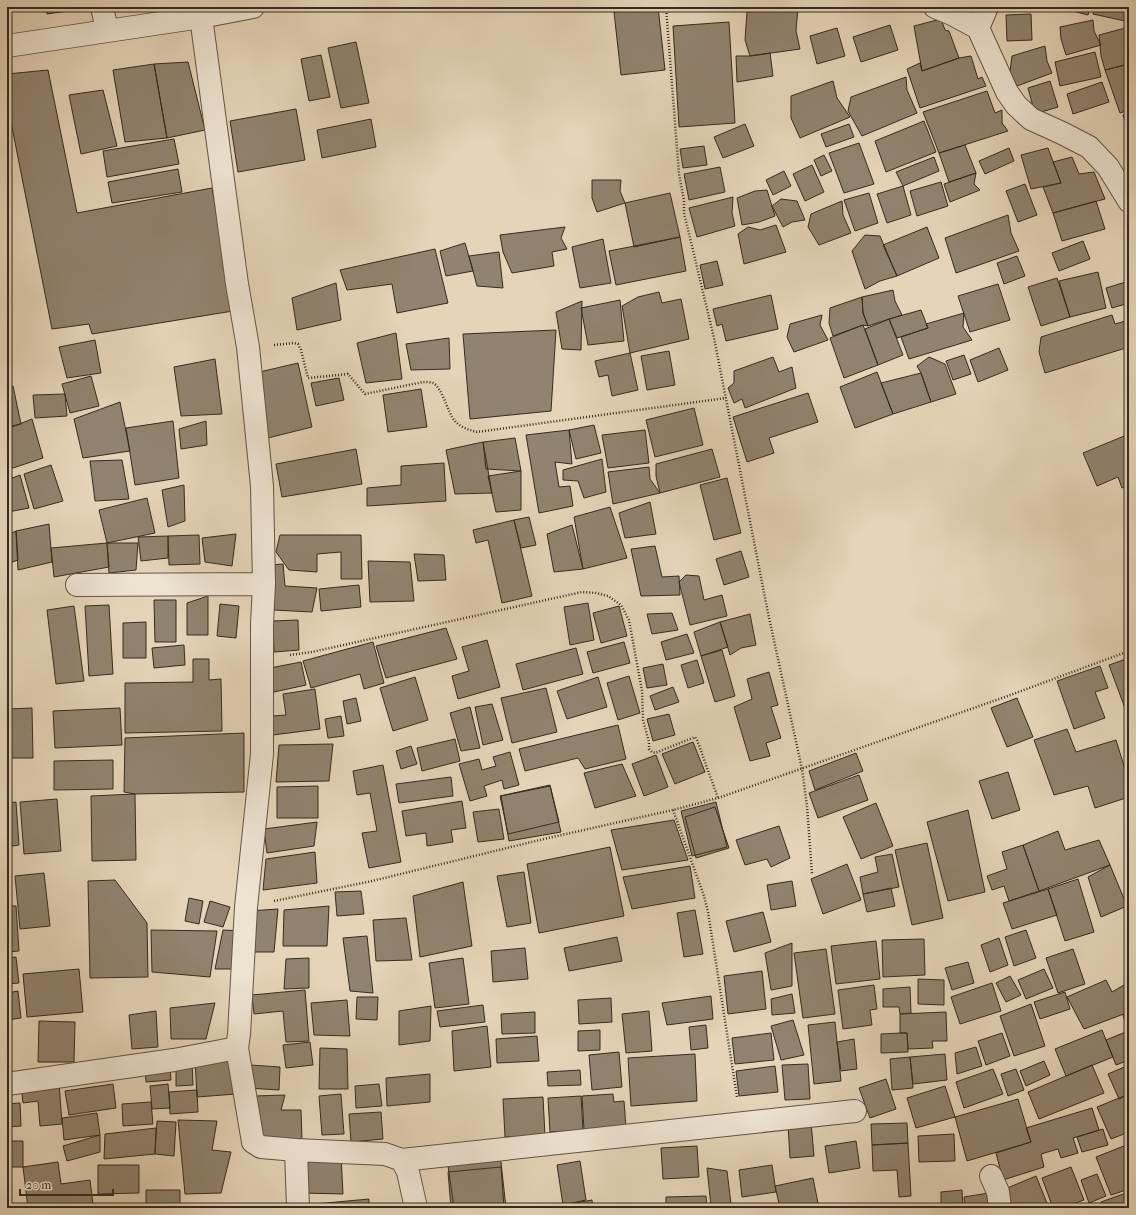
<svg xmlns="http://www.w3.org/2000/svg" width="1136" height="1215" font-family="'IM FELL French Canon',serif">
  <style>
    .building { fill: #91836f; stroke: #352b20 }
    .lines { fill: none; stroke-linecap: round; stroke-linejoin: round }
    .minor-casing { stroke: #615546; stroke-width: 24 }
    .tertiary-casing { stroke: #615546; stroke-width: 24 }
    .path { stroke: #352b20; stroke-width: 2.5; stroke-dasharray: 1 2; stroke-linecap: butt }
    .minor { stroke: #eee3d1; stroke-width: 22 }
    .tertiary { stroke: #eee3d1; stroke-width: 22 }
  </style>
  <rect width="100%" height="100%" fill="#e5d4b8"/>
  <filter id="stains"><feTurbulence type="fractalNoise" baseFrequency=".005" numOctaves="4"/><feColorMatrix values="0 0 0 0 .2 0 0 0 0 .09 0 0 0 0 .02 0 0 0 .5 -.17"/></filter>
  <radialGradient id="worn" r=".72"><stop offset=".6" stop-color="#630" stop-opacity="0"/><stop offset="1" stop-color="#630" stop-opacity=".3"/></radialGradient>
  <path class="building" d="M46 7H82V9L47 14Z
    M658 7 665 70 621 75 614 12Z
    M764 7H782V12L798 8 796 31 800 49 750 56 745 40 747 12 763 11Z
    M1057 7H1090L1088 15Z
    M1094 7H1128L1125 21 1093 14Z
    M1031 14 1032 40 1007 41 1006 15Z
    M941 19 945 30 949 31 959 58 922 71 914 26Z
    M1093 20 1094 31 1101 45 1066 55 1061 39 1060 27Z
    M729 22 735 123 679 127 673 26Z
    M890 25 898 50 861 62 853 37Z
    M1129 27V64L1105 70 1101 56 1099 35Z
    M837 28 845 56 817 64 810 36Z
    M356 42 369 103 341 108 328 48Z
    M1045 46 1047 61 1052 73 1017 86 1010 72 1012 56Z
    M1095 52 1101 77 1060 86 1055 62Z
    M770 53 773 76 737 82 736 56H750Z
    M321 55 330 97 309 101 301 59Z
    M971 56 978 79 982 77 986 86 920 108 907 69 920 63 922 71 959 58Z
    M188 62 205 130 167 138 154 64Z
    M154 64 167 138 125 142 113 70Z
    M1129 64V110L1120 113 1105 70Z
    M48 70 77 213 212 188 233 311 92 334 89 324 52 329 7 102V74Z
    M906 77 907 90 917 113 862 136 848 111 851 97Z
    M833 81 837 98 850 117 800 138 791 118V96Z
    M1050 81 1058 107 1035 114 1028 88Z
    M1102 82 1109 102 1073 114 1067 94Z
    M103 90 117 146 81 154 69 95Z
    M987 91 995 113 1002 110V123L1008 131 939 153 923 112Z
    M296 109 305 160 238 172 230 121Z
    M1129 113V129H1127L1123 115Z
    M371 119 376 147 322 158 317 130Z
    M924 121 936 152 886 172 875 141Z
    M745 124 754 146 723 158 714 137Z
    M849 124 854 137 826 147 821 134Z
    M174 139 179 164 107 177 103 151Z
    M859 143 874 184 844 193 829 153Z
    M965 145 976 173 949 182 939 153Z
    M704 146 707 165 683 168 680 149Z
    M1009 148 1014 161 985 174 979 161Z
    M1048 148 1061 183 1031 189 1021 155Z
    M824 155 832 171 821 176 814 160Z
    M934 157 939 171 903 186 896 172Z
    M1072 157 1079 174 1094 172 1105 199 1053 213 1043 187 1061 183 1053 162Z
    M812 165 824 192 805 201 793 174Z
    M720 167 725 192 689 200 684 174Z
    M178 169 182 192 112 203 108 182Z
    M784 171 791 186 773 195 766 180Z
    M976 173 974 184 980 190 950 202 944 184Z
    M592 180H621L620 191 625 203 597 212 592 198Z
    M941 182 948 206 917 216 910 191Z
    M1025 184 1037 215 1018 222 1006 191Z
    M903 186 911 215 887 223 877 194Z
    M767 190 775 216 759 222 742 225 737 198 755 191Z
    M670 193 680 237 634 247 625 203Z
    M869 193 878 223 855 231 844 200Z
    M733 197 732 213 735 226 697 237 689 208Z
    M781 199 797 201 805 220 792 222 783 227 772 206Z
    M842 201 843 215 851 233 819 245 808 227 811 214Z
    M1096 201 1105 229 1062 241 1053 213Z
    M1008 215 1011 233 1019 251 956 273 945 238Z
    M776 225 786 252 744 264 738 234 748 227 760 230Z
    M565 227 561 238 567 249 552 252 554 266 512 273 503 252 500 235Z
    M927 227 939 258 897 276 883 245Z
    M865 235 880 236 897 276 880 281 865 289 852 251Z
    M680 237 686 271 616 285 609 251Z
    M603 239 611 283 580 288 572 247Z
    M1083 241 1090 259 1059 271 1052 253Z
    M465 243 473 271 446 276 440 251Z
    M435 249 448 303 397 313 392 284 347 290 340 270Z
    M499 252 503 288 477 286 469 256Z
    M1017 256 1025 276 1004 284 997 263Z
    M717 261 723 285 705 289 700 265Z
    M1098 272 1106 308 1070 317 1059 281Z
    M1057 278 1070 317 1041 326 1028 287Z
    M1129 281V303L1112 308 1106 288Z
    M336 283 341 320 297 330 292 298Z
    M998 284 1010 320 970 332 958 296Z
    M893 290 895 301 902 315 868 326 863 313 862 297Z
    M659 292 662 303 681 299 689 339 630 353 622 306 638 297Z
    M771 295 778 329 726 341 722 324 717 326 713 309Z
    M862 297 863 313 868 326 863 325 833 336 829 323 830 308Z
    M620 300 624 341 588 345 581 308Z
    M582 301 581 350 562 349 556 312Z
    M921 310 928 328 897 338 889 319Z
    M964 313 963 327 972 340 909 359 901 337 928 328 926 324Z
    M822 315 820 325 828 340 794 352 787 337 790 324Z
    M1112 315 1115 324 1129 320V347L1045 373 1039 352 1041 337Z
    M889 319 903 355 878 365 865 329Z
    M863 325 878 365 844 378 830 338Z
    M556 330 551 411 470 419 463 334Z
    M396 333 402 379 366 383 357 343Z
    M449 338 450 369 411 370 406 344Z
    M95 340 101 373 67 378 59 347Z
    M999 348 1008 370 978 382 970 360Z
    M669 351 675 385 647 390 641 356Z
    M630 353 638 390 612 396 608 375 599 377 595 361Z
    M964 355 971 374 953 380 946 361Z
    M773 357 779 372 792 367 796 388 745 408 742 399 734 403 728 388 734 383V371Z
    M929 357 945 364 956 394 931 402 921 373 917 366Z
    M215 359 222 414 181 416 174 367Z
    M298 363 312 427 260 440 251 374Z
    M877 372 893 414 855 428 840 387Z
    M921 373 931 402 893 414 881 383Z
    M91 376 99 406 70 413 62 384Z
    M339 378 344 400 316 406 311 383Z
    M13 386 21 424 7 427V388Z
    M421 389 427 427 388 432 383 395Z
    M808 393 818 422 769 438 774 453 747 462 733 417Z
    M65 394 67 416 35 418 33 395Z
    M120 402 130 451 83 458 74 419Z
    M694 408 703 445 655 457 646 420Z
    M32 419 43 458 7 470V429Z
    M173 421 179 478 135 485 126 428Z
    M206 421 207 445 181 449 179 429Z
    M594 425 601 453 576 459 569 430Z
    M569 430 572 464 555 462 559 487 570 486 573 506 539 513 526 435Z
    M645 430 649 463 608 468 602 435Z
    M1129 434V485L1122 488 1118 477 1097 486 1083 453Z
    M515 438 521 471 486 469 483 442Z
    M483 442 492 493 455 494 446 450Z
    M356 449 362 484 282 497 276 464Z
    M712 449 720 477 660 493 656 476V464Z
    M602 459 606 492 584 498 578 481 563 480V470Z
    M122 460 129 499 95 501 90 461Z
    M444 463 446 501 367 506V488L401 485V466Z
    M51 465 63 501 34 509 24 474Z
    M649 467 650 479 660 493 613 504 608 472Z
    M521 471V510L496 512 488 476Z
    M20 475 29 508 8 512 7 506V480Z
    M727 478 741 533 714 540 700 485Z
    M184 485 185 521 168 527 162 490Z
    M147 498 155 533 107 543 99 510Z
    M650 502 656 534 625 538 619 513Z
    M610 507 627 558 583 569 574 517Z
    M529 517 536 545 521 548 514 520Z
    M514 520 532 596 502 603 488 540 476 543 473 530Z
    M49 524 52 562 18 570 16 531Z
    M572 525 583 569 554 572 547 534Z
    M16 531 18 560 7 564V535Z
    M236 534 232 566 205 562 202 538Z
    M199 535 200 564 169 565 168 536Z
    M280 535H361L362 579H341V552L317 554V572L289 570 276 552Z
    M168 536V558L141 561 138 537Z
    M107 543H138L136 570 109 573Z
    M107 543 109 567 54 577 51 548Z
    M655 546 662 577 679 576 680 595 641 596 631 549Z
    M741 551 749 577 724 585 716 559Z
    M414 554 444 555 446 580 418 581Z
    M368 561 410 562 414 601 370 602Z
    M283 564 285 586 317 588 312 612 274 610 270 565Z
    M686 575 699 576 704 600 722 595 727 616 690 625 679 582Z
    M359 585 361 607 321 611 319 589Z
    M208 596V635H187V603Z
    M154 600H176V642H155Z
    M588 603 594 640 570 645 564 607Z
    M220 604 239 606 236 638 217 636Z
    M109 605 113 674 89 676 85 606Z
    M74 606 84 681 56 684 47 610Z
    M619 606 627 636 601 643 593 613Z
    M672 613 678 630 652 634 647 614Z
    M750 614 756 645 741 648 730 655 720 622Z
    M298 620 299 650 274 652 273 621Z
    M146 622V658H123V623Z
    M720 622 728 647 701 656 694 632Z
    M446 628 457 659 386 678 376 646Z
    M687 634 694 653 666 660 661 642Z
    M487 640 500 687 458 699 452 676 469 671 462 647Z
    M373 642 384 683 364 689 360 674 311 688 303 661Z
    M624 642 630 663 593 673 587 652Z
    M184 645 185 665 154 668 152 648Z
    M576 648 583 674 523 690 516 664Z
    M722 650 735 696 715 702 701 656Z
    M1129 658V719L1109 665Z
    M193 659H209V680L221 679 222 731 125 733V683L193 682Z
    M697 660 704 683 688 688 681 665Z
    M301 662 306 685 274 692 270 668Z
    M663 664 667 685 647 688 643 668Z
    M1100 666 1108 688 1095 692 1105 718 1074 729 1057 681Z
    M769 672 778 705 771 707 781 738 766 743 770 756 750 761 734 707 752 699 747 679Z
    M629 676 640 713 618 720 607 683Z
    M415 677 428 720 393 731 380 688Z
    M598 677 607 707 567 719 557 691Z
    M673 687 679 702 655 710 650 696Z
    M546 688 557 732 512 743 501 698Z
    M315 689 320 729 273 735V716L286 715 283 694Z
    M356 698 361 721 347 724 343 701Z
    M1017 698 1033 737 1007 747 991 708Z
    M492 704 503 740 483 745 475 707Z
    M470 707 480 748 461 751 450 713Z
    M32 708 33 758H7V709Z
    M120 708 122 745 55 748 53 711Z
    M669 714 675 735 653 741 647 719Z
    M341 716 344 736 328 738 325 719Z
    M618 725 626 759 585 769 578 758 525 771 519 749Z
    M1067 729 1076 752 1116 740 1129 782V797L1095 808 1088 786 1054 795 1034 740Z
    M244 733V792L135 794 124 792 125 738Z
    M455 739 460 761 422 771 417 748Z
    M693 742 705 772 675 784 662 754Z
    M333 744 329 781 276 782 279 745Z
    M411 746 417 764 401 769 396 751Z
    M510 752 519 785 504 789 502 780 484 786 487 796 470 801 459 764 479 759 482 770 496 766 493 757Z
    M856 753 863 771 815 790 809 771Z
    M656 755 668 787 644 796 632 764Z
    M113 760V789L54 790V761Z
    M622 764 636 796 595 808 584 773Z
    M383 765 401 862 369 868 362 833 377 831 370 793 357 795 353 771Z
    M1008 772 1020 810 992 819 979 781Z
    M859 775 868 800 818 818 809 793Z
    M451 777 453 796 399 803 396 784Z
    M550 785 559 822 508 834 500 796Z
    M318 786V818H277V787Z
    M550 786 561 832 509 841 501 796Z
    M135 794 136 860 92 861 91 796Z
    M57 799 61 851 24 854 20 802Z
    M462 801 466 828 451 830 453 842 427 846 426 833 406 836 402 811Z
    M16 802 19 845 7 847V803Z
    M716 802 727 847 692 856 681 811Z
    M876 803 893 846 861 859 843 817Z
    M715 807 729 848 696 858 685 817Z
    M499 809 504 839 478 842 473 812Z
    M968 810 985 892 948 901 927 822Z
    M674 820 688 860 622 870 611 830Z
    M317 822 314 846 267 853 264 829Z
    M779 826 790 858 771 867 767 859 745 865 736 840Z
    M1058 831 1065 850 1099 840 1110 865 1039 891 1023 845Z
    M927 843 943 918 912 925 895 850Z
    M1023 845 1039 891 1009 901 1004 886 992 890 987 876 1007 869 1002 852Z
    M610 847 624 916 539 933 527 864Z
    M315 852 317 883 263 890 266 859Z
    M892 854 899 887 863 894 860 877 878 872 875 857Z
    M847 864 861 900 823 914 811 879Z
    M1110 865 1127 906 1101 917 1088 877Z
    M690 866 695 898 632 909 623 877Z
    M524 872 531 923 507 927 497 876Z
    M44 873 50 926 20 929 15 876Z
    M1078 879 1094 932 1065 941 1048 889Z
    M115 880 147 923 148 977 90 978 88 881Z
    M792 881 796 906 771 910 767 885Z
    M463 882 472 946 420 957 413 896Z
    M891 888 895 906 867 912 863 894Z
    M1048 889 1057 915 1012 929 1003 903Z
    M361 891 364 914 337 916 335 892Z
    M189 898 203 901 199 924 185 921Z
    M210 901 230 907 223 927 204 922Z
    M7 906H16L19 951 7 952Z
    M329 906 327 946H283L284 910Z
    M278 909 274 952H246L249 911Z
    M695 910 703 954 684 957 677 913Z
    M763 912 771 942 734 952 726 921Z
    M406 918 412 960 376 961 373 920Z
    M151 930 217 931 210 977 152 972Z
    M223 930 243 931 237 969H215Z
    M1026 930 1036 958 1014 966 1005 937Z
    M367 936 373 993 350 991 343 938Z
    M617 937 622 961 569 971 564 948Z
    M999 938 1008 965 990 972 981 945Z
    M924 939 925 975 883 977 882 940Z
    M876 941 880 979 836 984 831 946Z
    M792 943V986L771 990 765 953Z
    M525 948 528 979 493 982 491 951Z
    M826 949 835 1014 803 1018 794 953Z
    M1073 949 1085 984 1058 993 1046 958Z
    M16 957 19 983 7 984V958Z
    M309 958V988L284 989 286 959Z
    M463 958 469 1004 435 1008 429 963Z
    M968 962 974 983 952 990 945 968Z
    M79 969 83 1012 27 1017 23 974Z
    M1044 969 1053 988 1026 999 1018 980Z
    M762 971 766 1009 728 1014 724 976Z
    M1010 976 1021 995 1006 1002 996 983Z
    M918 979 944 980V1005L918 1004Z
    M1106 980 1112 992 1129 982V1012L1084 1029 1067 997Z
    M992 983 1001 1011 960 1024 951 997Z
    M874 985 877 1009 870 1010 872 1025 843 1029 838 990Z
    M910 987 911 1013 900 1014 899 1007H883V989Z
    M305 990 309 1041 286 1042 283 1011 254 1014 252 995Z
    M18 991 21 1018 7 1020V993Z
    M1065 992 1070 1009 1040 1019 1034 1002Z
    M792 994 795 1013 772 1015 771 999Z
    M711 996 713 1019 667 1025 662 1003Z
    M357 997H378L377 1020 356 1019Z
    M611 998 612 1022 579 1024 578 1000Z
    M347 1000 350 1036 314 1035 311 1003Z
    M215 1003 206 1039H171L170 1008Z
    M1031 1004 1045 1046 1014 1056 1000 1016Z
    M483 1005 485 1022 440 1027 437 1011Z
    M431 1006 430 1041 399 1045V1011Z
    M156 1011 158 1047 132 1049 129 1015Z
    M649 1011 652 1051 626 1053 622 1014Z
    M535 1012V1033L502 1034 501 1014Z
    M946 1012 947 1041H932L933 1048 908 1049 907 1033H900V1014Z
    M1129 1012V1034L1123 1015Z
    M793 1020 804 1055 781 1060 771 1026Z
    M39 1021 75 1022 74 1062H38Z
    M835 1022 841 1081 814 1084 808 1025Z
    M706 1025 708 1048 691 1050 689 1027Z
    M487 1026 491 1067 454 1071 452 1031Z
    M600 1030V1050L578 1051V1031Z
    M1102 1030 1113 1057 1066 1076 1055 1049Z
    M1128 1031 1129 1060 1116 1065 1106 1040Z
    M771 1033 774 1060 735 1064 732 1038Z
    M900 1033H907L908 1052 881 1053V1034Z
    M1002 1033 1010 1056 986 1065 978 1041Z
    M537 1036 539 1061 497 1063 496 1039Z
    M854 1039 857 1069 841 1071 837 1042Z
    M310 1042 313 1065 286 1068 283 1045Z
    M976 1047 982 1066 957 1074 955 1053Z
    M320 1048 347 1049 348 1089H319Z
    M619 1052 622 1087 592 1090 589 1055Z
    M695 1054 697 1101 631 1106 628 1058Z
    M945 1054 947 1080 913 1084 910 1057Z
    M234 1055 236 1094 197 1097 195 1058Z
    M910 1057 913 1088 892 1090 890 1059Z
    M1044 1061 1050 1075 1026 1086 1020 1071Z
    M192 1063 193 1085 176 1086V1064Z
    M808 1064 810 1099 785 1100 782 1065Z
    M250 1065 280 1067 279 1090 248 1088Z
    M1092 1065 1104 1093 1039 1119 1028 1092Z
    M1129 1065V1094L1119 1099 1108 1074Z
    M170 1066 171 1080 146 1082 145 1068Z
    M775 1066 778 1092 739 1096 736 1071Z
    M993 1069 1003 1094 964 1108 956 1082Z
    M1016 1069 1024 1090 1008 1096 1001 1074Z
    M580 1070 581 1085 548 1086 547 1072Z
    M430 1074V1102L387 1106 386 1078Z
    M886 1079 896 1109 870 1118 859 1088Z
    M59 1082 62 1124 40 1126 38 1101 23 1103 21 1085Z
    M113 1084 116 1108 69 1115 65 1091Z
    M168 1084 170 1108 152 1109 150 1086Z
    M379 1084 382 1106 356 1108 355 1086Z
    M945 1086 955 1117 916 1128 907 1098Z
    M197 1090 198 1112 170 1114 169 1092Z
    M341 1094 344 1134 322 1135 319 1096Z
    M613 1094 614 1102 624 1101 626 1127 584 1130 582 1096Z
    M1129 1094V1132L1111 1139 1097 1107Z
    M285 1095 281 1110H301L302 1140 257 1142 255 1096Z
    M581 1096 583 1130 550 1132 548 1098Z
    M543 1097 545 1136 505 1137 503 1099Z
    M1018 1099 1031 1142 967 1161 955 1117Z
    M151 1102 153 1124 123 1126 122 1104Z
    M20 1103 21 1126 7 1127V1104Z
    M1092 1108 1099 1130 1073 1138 1078 1153 1061 1158 1058 1149 1041 1154 1044 1167 1003 1180 996 1153 1031 1142 1026 1128Z
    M381 1112 383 1139 351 1142 349 1114Z
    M97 1113 100 1135 64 1140 62 1118Z
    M178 1120 217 1121 212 1150 231 1152 221 1193 185 1194Z
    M157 1121 176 1122 174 1156 155 1154Z
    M811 1122 814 1156 790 1158 788 1125Z
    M907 1123 908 1143 872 1145 871 1124Z
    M156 1128 155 1154 104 1159 105 1134Z
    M1103 1129 1108 1145 1082 1152 1077 1137Z
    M954 1134 955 1161 919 1162 918 1136Z
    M100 1135V1152L67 1161 63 1146Z
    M7 1141H23V1167H7Z
    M856 1141 860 1168 829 1173 825 1146Z
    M908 1143 911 1196 899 1197 897 1170 873 1171 872 1145Z
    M1129 1144V1189L1111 1195 1096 1157Z
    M697 1146 699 1177 663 1179 661 1148Z
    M500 1153 506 1208H454L447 1159Z
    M341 1156 343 1194 301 1193V1158Z
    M580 1161 586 1200 563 1205 557 1165Z
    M58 1162 61 1184 90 1180 93 1204 65 1208H28L23 1167Z
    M98 1165H139V1193L98 1194Z
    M772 1165 776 1192 742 1197 739 1170Z
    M501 1167 504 1208H451L448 1172Z
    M1071 1167 1084 1200 1062 1208H1053L1042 1178Z
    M707 1168 727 1171 731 1204 711 1206Z
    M1097 1174 1106 1196 1089 1203 1081 1180Z
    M1036 1176 1049 1208H1012L1005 1189Z
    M813 1178 818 1203 794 1208H780L775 1186Z
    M146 1190H180V1208H146Z
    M962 1190 963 1208H941V1192Z
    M995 1192 998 1208H965L964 1197Z
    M1129 1192V1208H1103L1101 1202Z
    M706 1196 707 1208H666V1197Z
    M369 1199V1208H304V1205Z
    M592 1200 593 1208H564L563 1205Z
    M771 1204V1208H751Z"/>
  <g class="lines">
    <g class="minor-casing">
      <path id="minor" d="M102 7 107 30
        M978 28 987 7
        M77 585 264 584
        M237 1048 253 1142 261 1147 296 1150 298 1208
        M7 1084 174 1060 237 1048 239 1034 246 907 262 754V624L264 584 262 486 248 347 237 284 201 17
        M296 1150 385 1154 402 1160 408 1172 416 1208
        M402 1160 855 1111
        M991 1176 998 1192 1000 1208"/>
    </g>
    <g class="tertiary-casing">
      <path id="tertiary" d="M935 7 952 14 978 28 1007 92 1016 105 1031 119 1062 133 1089 147 1108 167 1129 201
        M7 46 201 17 253 7"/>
    </g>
    <path class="path" d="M666 7 679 174 684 200V213L714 338 768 613 802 769 807 806 812 874
      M274 345 294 343 298 344 301 350 308 378 348 374 365 394 423 382C426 382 430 382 433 383 443 388 447 412 455 421 460 427 469 430 477 432L726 398
      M290 655 312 652 582 592 596 593 608 596 621 605 629 620 642 691 643 720 649 742V749L652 752 655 753 695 737 697 740 718 798
      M673 810 704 896 708 912 737 1097
      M274 901 372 881 548 838 673 810 718 798 1005 697 1129 651"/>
    <use href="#minor" class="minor"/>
    <use href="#tertiary" class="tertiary"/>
  </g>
  <rect width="1136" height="1215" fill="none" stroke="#e5d4b8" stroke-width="24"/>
  <rect x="8" y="8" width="1120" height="1199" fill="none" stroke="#352b20" stroke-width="2"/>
  <rect x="12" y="12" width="1112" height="1191" fill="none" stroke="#352b20"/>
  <path d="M20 1189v6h93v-6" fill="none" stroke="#352b20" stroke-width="2"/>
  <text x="26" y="1189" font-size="12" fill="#352b20" stroke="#eee3d1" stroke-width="3" paint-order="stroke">20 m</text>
  <rect width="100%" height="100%" filter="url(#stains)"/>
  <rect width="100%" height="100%" fill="url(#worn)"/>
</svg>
